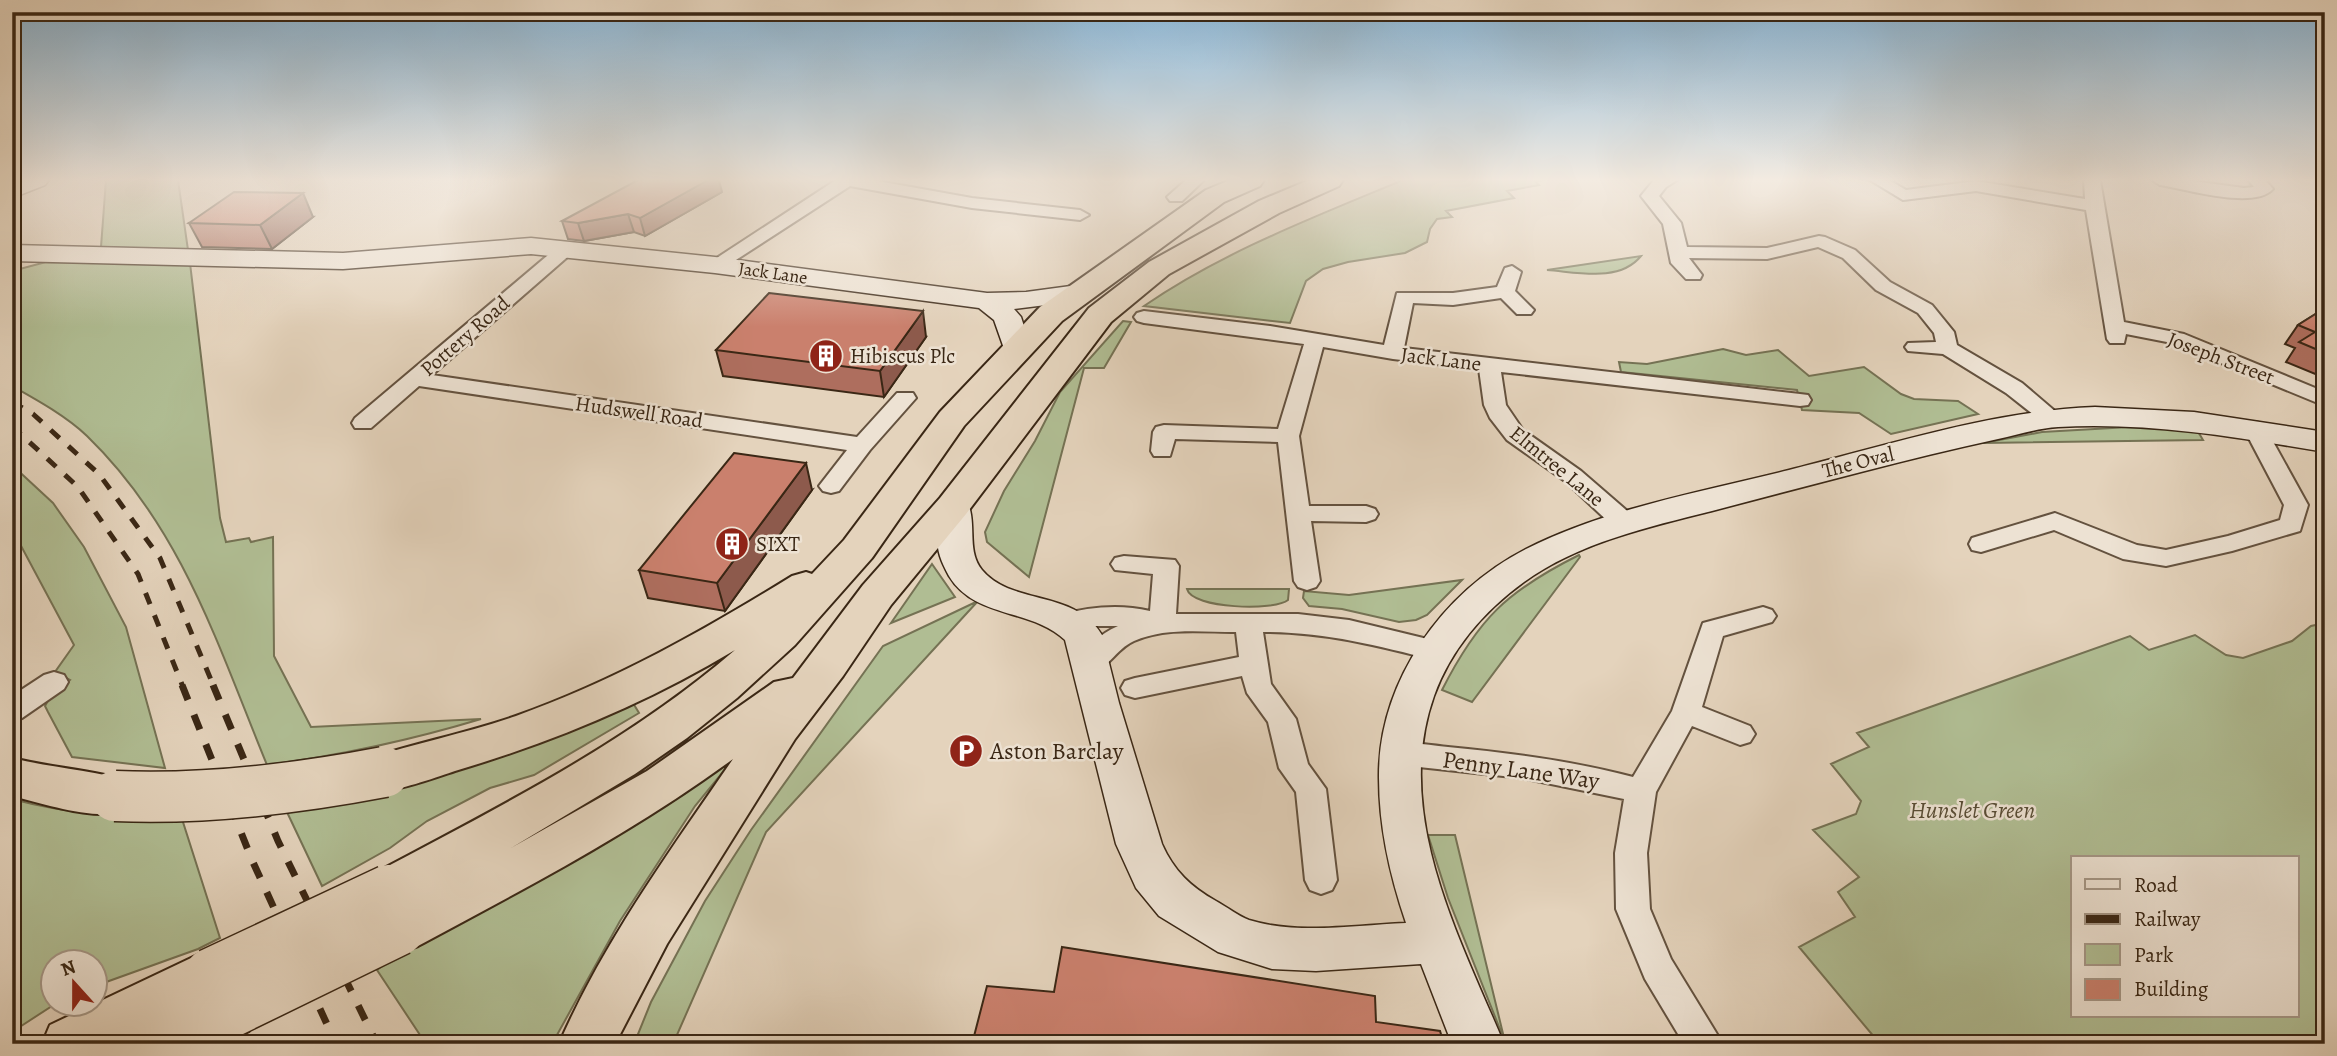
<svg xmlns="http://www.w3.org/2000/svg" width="2337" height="1056" font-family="Alegreya,serif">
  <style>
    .green { fill: #b0bd93; stroke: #757254; stroke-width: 2; fill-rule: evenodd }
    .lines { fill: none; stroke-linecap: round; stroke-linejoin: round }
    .street-casing { stroke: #64523f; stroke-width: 4 }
    .secondary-casing { stroke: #3a2715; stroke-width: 3 }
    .highway-casing { stroke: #3a2715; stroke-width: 4 }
    .street { fill: #ede2d3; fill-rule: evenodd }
    .secondary { fill: #ede2d3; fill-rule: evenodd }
    .highway { fill: #e4d3bc; fill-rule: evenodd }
    .rail-far1 { stroke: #3a2715; stroke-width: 5; stroke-dasharray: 12 12; stroke-linecap: butt }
    .rail { stroke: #3a2715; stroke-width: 7; stroke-dasharray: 16 16; stroke-linecap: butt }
    .highway-bridge-casing { stroke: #3a2715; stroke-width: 53; stroke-linecap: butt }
    .highway-bridge { stroke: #e4d3bc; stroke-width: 50 }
    .wall { fill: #ae6e5e; stroke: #3a2715; stroke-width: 2 }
    .shaded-wall { fill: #8d5a4c; stroke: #3a2715; stroke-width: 2 }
    .building { fill: #ca806d; stroke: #3a2715; stroke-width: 2 }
    .labels { text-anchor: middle; stroke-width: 5; stroke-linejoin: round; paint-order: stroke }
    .far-street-label { font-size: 18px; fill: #3a2715; stroke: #ede2d3 }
    .street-label { font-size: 21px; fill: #3a2715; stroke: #ede2d3 }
    .poi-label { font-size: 21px; fill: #3a2715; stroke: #ede2d3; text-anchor: start }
    .near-poi-label { font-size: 24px; fill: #3a2715; stroke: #ede2d3; text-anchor: start }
    .near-street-label { font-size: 24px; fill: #3a2715; stroke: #ede2d3 }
    .near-park-label { font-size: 24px; font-style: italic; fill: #584c34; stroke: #ede2d3 }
  </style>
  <rect width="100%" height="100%" fill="#e4d3bc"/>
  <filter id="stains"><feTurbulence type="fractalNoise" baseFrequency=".00286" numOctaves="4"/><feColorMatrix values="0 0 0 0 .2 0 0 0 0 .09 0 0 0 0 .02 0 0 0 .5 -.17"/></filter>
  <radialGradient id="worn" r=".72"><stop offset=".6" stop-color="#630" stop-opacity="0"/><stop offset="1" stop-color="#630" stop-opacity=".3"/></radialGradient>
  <path class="green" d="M106 180H178L188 250 101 247Z
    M1403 180H1545L1535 181 1539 185 1507 191 1514 198 1446 211 1452 217 1437 219 1430 229 1427 242 1405 253 1348 262 1323 269 1306 281 1290 323 1144 306C1224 251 1315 217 1403 180Z
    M1641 256C1619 283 1577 272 1547 270Z
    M46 262 190 263 220 518 226 542 249 538 251 542 273 537 274 656 311 727 481 719C408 741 343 755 267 765 218 646 182 528 87 436 66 416 37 400 12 386V271Z
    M1123 321 1131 322 1104 368H1084L1029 577 987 542 985 532 1004 491 1035 441 1060 392Z
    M1723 349 1746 355 1778 350 1809 376 1864 367 1901 394 1914 399 1958 401 1978 414 1891 434 1859 413 1802 410 1797 390 1621 372 1619 362 1647 364Z
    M2130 427 2197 430 2203 440 1983 443 2042 432Z
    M12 465 53 503 84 547 126 627 165 768 72 757 48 712 45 706 49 699 70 680 55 672 74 645 12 529Z
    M1579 555 1580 557 1472 702 1442 690C1478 619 1507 591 1579 555Z
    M932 564 955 597 891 623Z
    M1462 580 1427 615 1416 620 1399 622 1342 609 1309 606 1303 598 1304 591 1349 595Z
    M1187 589H1289L1288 600C1275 611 1192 609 1187 589Z
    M978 601 766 832 673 1044H634L651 1002 705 901 751 830 883 646Z
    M2325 623V1044H1880L1799 947 1855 917 1838 892 1859 877 1813 830 1856 814 1861 801 1831 764 1869 747 1857 733 2130 636 2149 650 2195 635 2226 655 2243 658 2292 641 2311 626ZM2073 858H2297V1016H2073Z
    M633 703 639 713 534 775 490 788 427 821 390 848 322 886 286 810Z
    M740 743 745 745 695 806 620 921 552 1044H426L377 970 399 953 675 800Z
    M12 799C68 814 125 818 182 819L220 938 198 949 95 986 94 962H52V1004H55L12 1032Z
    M1428 835H1455L1505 1042 1448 898Z"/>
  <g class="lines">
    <g class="street-casing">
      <path id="street" d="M836 180H872L972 198 1080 210 1089 215 1080 220 972 208 850 186 722 269 715 271 706 265Z
        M1186 180H1204L1182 201H1170L1167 197Z
        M1654 180H1677L1666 187 1659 196 1681 223 1687 247 1767 248 1819 236 1825 237 1855 250 1890 282 1932 305 1954 332 1957 345 2022 383 2063 418 2060 423H2044L2006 393 1943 354 1908 351 1905 347 1908 343 1936 342 1934 333 1918 313 1876 290 1843 258 1818 247 1767 259 1689 258 1702 275 1700 279H1686L1671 263 1663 224 1641 196Z
        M1870 180H1889L1906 190 1976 181 2085 199 2084 180H2100L2124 322 2184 334 2325 392V406L2172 343 2126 334 2124 343H2110L2107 339 2086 210 1976 191 1903 200Z
        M2152 180H2185L2244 188 2254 187 2248 180H2265L2273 189C2254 210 2186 189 2160 185Z
        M566 244 575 249 572 253 432 375 857 437 897 393H913L916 398 870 450 839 491 831 493 823 491 819 486 847 450 419 386 371 428H355L352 423 355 418 560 245Z
        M1512 266 1521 272 1515 291 1534 310 1531 314H1517L1501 298 1453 305 1413 303 1404 348 1800 394 1808 395 1811 400 1808 405 1800 406 1501 372 1506 405 1523 430 1581 471 1633 516 1636 522 1633 528 1624 530 1615 528 1565 481 1507 440 1490 418 1484 405 1479 369 1393 359 1323 347 1299 436 1309 506H1366L1375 509 1378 514 1375 519 1366 522 1311 521 1320 581 1316 587 1307 590 1298 587 1294 581 1278 442 1175 439 1170 456H1154L1151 451 1153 432 1156 427 1164 425 1278 429 1304 344 1144 323 1137 321 1134 317 1137 313 1144 311 1270 326 1384 345 1397 293H1453L1497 287 1505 268Z
        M2255 422 2263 424 2266 429 2308 505 2300 531 2232 551 2166 566 2123 559 2054 530 1981 552 1972 550 1969 544 1972 538 2055 513 2137 545 2166 550 2228 536 2280 520 2284 505 2244 429 2247 424Z
        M1124 556 1175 560 1179 566 1176 614H1298L1349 620 1444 643 1448 650 1444 657 1434 660C1375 645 1324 632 1263 632L1271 684 1296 719 1308 764 1326 789 1337 880 1332 890 1321 894 1310 890 1305 880 1296 792 1279 768 1268 722 1247 693 1242 676 1135 698 1125 695 1121 688 1125 681 1135 678 1239 657 1236 632C1202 632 1165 627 1134 641 1113 650 1105 678 1081 671L1077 664C1087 647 1099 634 1118 626H1088L1069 631 1060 629 1056 622 1060 615C1089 607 1120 604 1150 611L1153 574 1115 570 1111 564 1115 558Z
        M1763 607 1772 610 1776 616 1772 622 1723 636 1702 707 1750 726 1755 734 1750 742 1740 745 1692 726 1656 792 1647 853 1650 909 1671 959 1723 1044H1684L1645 979 1616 909 1615 853 1624 799 1522 778 1400 765 1390 762 1385 754 1390 746C1408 740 1429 745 1448 747 1511 753 1573 761 1633 777L1672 711 1703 623Z
        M54 672 64 675 68 682 64 689 22 718 12 721V696L44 675Z"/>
    </g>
    <g class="secondary-casing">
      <path id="secondary" d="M18 180H49L45 185 12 198V182Z
        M531 238 715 257 987 293 1026 292 1078 285 1088 287 1092 293 1088 299 1078 301 1014 309 1021 317 1032 351 1027 357 1017 360 1007 357 994 320 979 308 715 273 531 254 343 269 12 261V245L343 253Z
        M2095 407 2194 412 2325 432V452C2236 437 2148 422 2058 427 2038 428 2018 435 1998 439 1952 449 1907 460 1861 472 1811 485 1761 498 1712 511 1648 527 1578 543 1524 582 1484 611 1451 649 1434 696 1392 814 1460 938 1504 1044H1452L1421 964 1316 971 1272 969 1218 952 1159 916 1136 888 1116 844 1065 640C1031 608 975 619 949 576 941 561 937 552 937 535 936 522 934 509 941 498L953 495 965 498C979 520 965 549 982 570 1012 606 1075 589 1102 635L1119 703 1162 844C1174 871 1191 887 1216 901 1227 907 1238 916 1249 920 1298 935 1355 925 1406 923 1390 876 1379 828 1379 778 1378 682 1442 592 1526 549 1608 508 1701 492 1789 470 1889 445 1992 411 2095 407Z"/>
    </g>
    <g class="highway-casing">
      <path id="highway" d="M1230 180H1264L1260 186 1224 202 1062 321 964 426 872 558 795 645 737 698 687 738 635 774 511 848 647 771 774 682 793 678 863 585 940 498 1089 308 1149 262 1259 201 1309 180H1343L1339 186 1279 213 1169 274 1111 322 966 514 891 605 843 676 795 739 667 944 615 1044H559C604 941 670 851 733 759 634 832 526 888 418 946L399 953 380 946 373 930 380 914 386 911 371 905 363 890 371 875C497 808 626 744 735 650 647 703 553 742 455 771 440 776 396 792 383 790 378 790 372 787 367 785L360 772 367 759C416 743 467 733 516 716 614 681 703 631 792 576L806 572 812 574 844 540 940 412 1040 307 1206 190Z
        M12 758C52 768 94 770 132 782L139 796 132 810C96 822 49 805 12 796Z
        M210 949 229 957 237 974 231 988 249 995 257 1013 249 1031 223 1044H135L137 1039 127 1044H42L50 1025Z"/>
    </g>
    <use href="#street" class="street"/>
    <use href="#secondary" class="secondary"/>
    <use href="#highway" class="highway"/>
    <path class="rail-far1" d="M12 402 33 414 99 474 160 558 214 687
      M12 426 78 487 138 574 183 687"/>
    <path class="rail" d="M182 685 252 860 336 1044
      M213 685 278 841 377 1044"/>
    <g class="highway-bridge-casing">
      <path id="highway-bridge" d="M115 796C206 800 295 789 384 772
        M210 974 389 890
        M229 1013 399 930"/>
    </g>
    <use href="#highway-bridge" class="highway-bridge"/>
  </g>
  <path class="wall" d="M722 192 645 236 634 232 584 241 568 239 562 221Z
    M313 217 272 249 202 247 189 223Z
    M2325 308V378L2286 362 2295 348 2285 344 2298 325Z
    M926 337 884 397 723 376 716 350Z
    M812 490 725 611 648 598 639 570Z"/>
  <path class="shaded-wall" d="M708 180H719L722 192 645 236 640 218Z
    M303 193 313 217 272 249 260 225Z
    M628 214 634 232 584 241 578 223Z
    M923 311 926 337 884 397 880 371Z
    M806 463 812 490 725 611 717 583Z"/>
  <path class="building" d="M638 180H708L640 218 628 214 578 223 562 221Z
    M234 192 303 193 260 225 189 223Z
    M769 293 923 311 880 371 716 350Z
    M2325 308V353L2299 342 2315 332 2298 325Z
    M734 453 806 463 717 583 639 570Z
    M1062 947 1375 996 1376 1022 1440 1031 1444 1044H972L987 986 1054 992Z"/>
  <linearGradient id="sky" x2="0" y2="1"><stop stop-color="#88b5d6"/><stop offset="0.55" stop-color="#f3ebe1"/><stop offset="1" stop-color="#f3ebe1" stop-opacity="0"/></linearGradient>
  <rect width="2337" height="327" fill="url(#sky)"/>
  <defs>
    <g id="building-disc" transform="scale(1.75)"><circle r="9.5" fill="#8f2418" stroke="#ede2d3"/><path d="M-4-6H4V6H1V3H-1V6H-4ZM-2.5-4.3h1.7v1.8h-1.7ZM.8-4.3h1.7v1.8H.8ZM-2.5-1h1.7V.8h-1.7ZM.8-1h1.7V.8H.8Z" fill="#fff"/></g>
    <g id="parking-disc" transform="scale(1.75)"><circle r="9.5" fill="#8f2418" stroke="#ede2d3"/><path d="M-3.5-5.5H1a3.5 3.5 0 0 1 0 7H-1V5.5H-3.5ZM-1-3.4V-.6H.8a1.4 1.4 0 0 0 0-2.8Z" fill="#fff"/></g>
  </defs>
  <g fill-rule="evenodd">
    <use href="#building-disc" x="826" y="356"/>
    <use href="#building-disc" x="732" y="544"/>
    <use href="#parking-disc" x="966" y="751"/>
  </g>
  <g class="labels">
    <g class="far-street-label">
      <text transform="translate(773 273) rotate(8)" y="6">Jack Lane</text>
    </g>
    <g class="street-label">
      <text transform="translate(465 336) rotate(-41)" y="7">Pottery Road</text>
      <text transform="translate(2221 358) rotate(21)" y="7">Joseph Street</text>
      <text transform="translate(1441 359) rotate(7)" y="7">Jack Lane</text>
      <text transform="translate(639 412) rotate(8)" y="7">Hudswell Road</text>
      <text transform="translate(1858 462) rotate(-14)" y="7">The Oval</text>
      <text transform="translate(1557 466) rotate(39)" y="7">Elmtree Lane</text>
    </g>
    <g class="poi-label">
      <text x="850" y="363">Hibiscus Plc</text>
      <text x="756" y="551">SIXT</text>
    </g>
    <g class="near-poi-label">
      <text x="990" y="759">Aston Barclay</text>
    </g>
    <g class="near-street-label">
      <text transform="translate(1521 770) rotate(8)" y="8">Penny Lane Way</text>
    </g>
    <g class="near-park-label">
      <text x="1972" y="818">Hunslet Green</text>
    </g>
  </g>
  <rect width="2337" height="1056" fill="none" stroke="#e4d3bc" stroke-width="42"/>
  <rect x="14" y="14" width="2309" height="1028" fill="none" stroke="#3a2715" stroke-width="3.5"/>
  <rect x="21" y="21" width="2295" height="1014" fill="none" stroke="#3a2715" stroke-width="2"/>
  <rect x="2071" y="856" width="228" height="161" fill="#ede2d3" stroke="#a59787" stroke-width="2"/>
  <rect x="2085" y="879" width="35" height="10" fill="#ede2d3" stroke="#a59787" stroke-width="2"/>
  <text x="2134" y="892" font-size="21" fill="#3a2715">Road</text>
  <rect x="2085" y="914" width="35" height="10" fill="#3a2715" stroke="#a59787" stroke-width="2"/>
  <text x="2134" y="926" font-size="21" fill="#3a2715">Railway</text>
  <rect x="2085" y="944" width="35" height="21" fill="#b0bd93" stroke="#a59787" stroke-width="2"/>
  <text x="2134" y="962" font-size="21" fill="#3a2715">Park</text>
  <rect x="2085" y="979" width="35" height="21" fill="#ca806d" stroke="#a59787" stroke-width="2"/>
  <text x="2134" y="996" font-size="21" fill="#3a2715">Building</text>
  <g transform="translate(74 983) rotate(339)"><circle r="33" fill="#ede2d3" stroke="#a59787" stroke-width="2"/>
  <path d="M0-5L12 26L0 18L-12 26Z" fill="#8f2418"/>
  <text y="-10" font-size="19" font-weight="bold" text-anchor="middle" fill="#3a2715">N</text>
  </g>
  <rect width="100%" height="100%" filter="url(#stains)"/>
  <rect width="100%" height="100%" fill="url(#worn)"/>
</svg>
